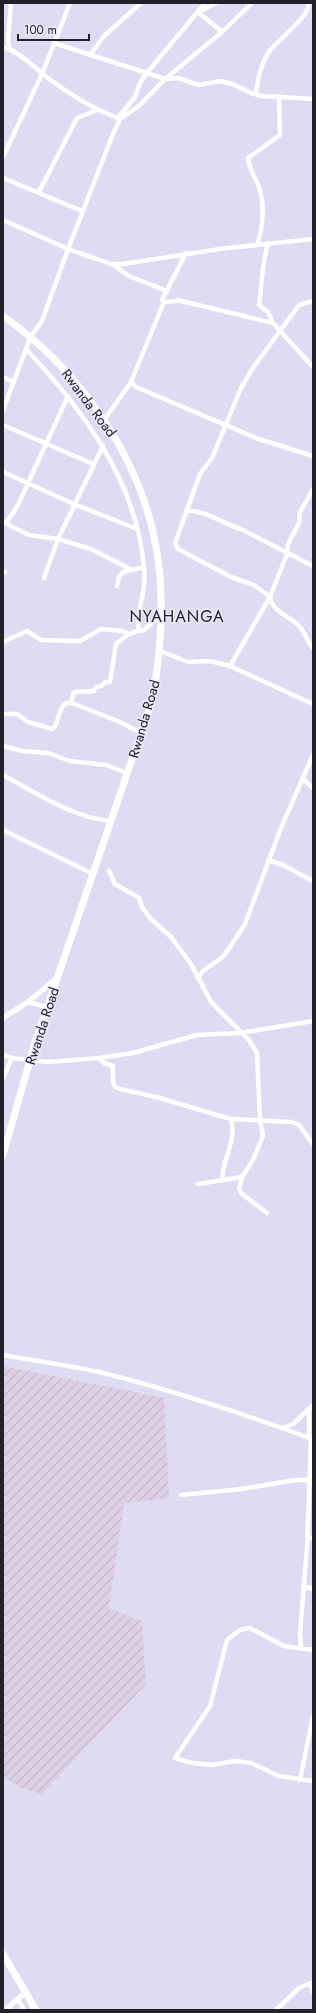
<svg xmlns="http://www.w3.org/2000/svg" width="316" height="2013" font-family="Jost,sans-serif">
  <style>
    .industrial { fill: url(#industrial-furrows) }
    .lines { fill: none; stroke-linecap: round; stroke-linejoin: round }
    .minor { stroke: #fff; stroke-width: 4.5 }
    .tertiary { stroke: #fff; stroke-width: 5.5 }
    .trunk { stroke: #fff; stroke-width: 7 }
    .labels { text-anchor: middle; stroke-width: 3; stroke-linejoin: round; paint-order: stroke }
    .street-label { font-size: 14px; fill: #222029; stroke: #ece9fc }
    .quarter-label { font-size: 16px; letter-spacing: 1px; fill: #222029; stroke: #ece9fc }
  </style>
  <defs>
    <pattern id="industrial-furrows" width="10" height="10" patternUnits="userSpaceOnUse"><rect width="10" height="10" fill="#dccfe3"/><path d="M-1 1l2-2M0 10L10 0M9 11l2-2" fill="none" stroke="#bcb1c3"/></pattern>
  </defs>
  <rect width="100%" height="100%" fill="#dfdbf3"/>
  <path class="industrial" d="M3 1366 164 1398 169 1498 124 1503 109 1608 142 1621 146 1684 42 1794 21 1788 3 1776Z"/>
  <g class="lines">
    <path class="minor" d="M222 32 252 3
      M54 43 165 79 178 78 199 85 221 81 232 84 251 93 262 96 313 99
      M3 47C21 52 33 67 48 78 70 95 94 109 120 119
      M10 49 8 41 11 3
      M90 55 104 36 141 3
      M256 94C258 78 260 67 268 53 274 43 313 14 308 3
      M118 118 135 97 140 83 146 74 205 3
      M3 157 42 74 70 3
      M3 178 82 211
      M39 192 77 118 97 110
      M3 220 68 249 113 134 120 119 140 105 165 79 222 32 198 12 216 3
      M268 244C262 263 262 284 259 305L268 312 273 323
      M257 245C263 228 265 206 259 187 255 177 249 169 248 158L280 135 279 96
      M186 253 162 300 164 302 131 382 136 387 256 438 313 456
      M112 264 129 276 167 291
      M313 301 299 305 253 368 241 388 212 458 200 474 175 543 178 549 231 577 254 585 270 597C272 612 290 616 299 626 305 632 307 641 313 648
      M164 302 177 301V300L273 323 313 367
      M3 377 14 382
      M3 410 31 336 42 321 68 249 111 264H123L220 249 313 239
      M104 420 131 382
      M3 425 93 464
      M3 472 74 504 137 529
      M186 511C201 508 226 525 241 529L313 566
      M3 522 29 535 58 539 91 549 130 569
      M6 523 17 507 68 396
      M3 571 5 572
      M44 578 58 539 103 446
      M117 586 119 577 123 572 144 567
      M138 631 144 630 161 614
      M3 642 27 631 41 640 80 641 101 629 122 631 129 634 138 631C139 624 138 618 139 612 142 597 146 582 144 567 136 480 83 410 26 349
      M160 651 188 662 210 661 230 666 313 704
      M230 666 270 597 287 554 288 544 299 523 300 512 313 489
      M71 702 74 692 94 691 96 687 102 686 105 682H110L116 644 129 634
      M3 714H17L28 722 52 729C60 724 56 711 66 703H72L120 722 133 729 143 732
      M3 746 22 751 48 753 70 761 106 765 127 773
      M3 775C36 793 73 818 111 821
      M302 778 313 788
      M3 830 93 874
      M268 860 283 865 313 881
      M109 871 115 884 139 898 142 907 150 918 171 937 191 964 211 1002 249 1040 257 1053 260 1121 263 1136 253 1160 242 1177 239 1188 241 1193 267 1213
      M198 978 203 971 224 956 245 924 281 828 313 755
      M28 1002 47 1007
      M3 1055 12 1058 48 1062 99 1058 133 1053 197 1035 240 1033 313 1021
      M99 1058 104 1063 113 1066V1082L115 1087 120 1089 156 1097 231 1119 292 1122 299 1125 313 1144
      M3 1078 12 1058
      M222 1181C222 1160 237 1141 231 1119
      M198 1184 242 1177
      M3 1355C35 1361 68 1365 99 1372 161 1387 222 1407 282 1428L293 1424 313 1405
      M282 1428 309 1438 311 1441 307 1547 300 1633 301 1648
      M309 1438V1410
      M181 1495 241 1489 296 1480H309
      M307 1536 313 1539
      M303 1586 313 1589
      M313 1650 284 1646 250 1628 240 1630 227 1640 210 1706 175 1758 192 1763 212 1765 235 1761 251 1763 279 1776 313 1781
      M300 1780 313 1716
      M310 1984 313 1992
      M18 1999 24 2010
      M276 2010 299 1988 313 1982"/>
    <path class="tertiary" d="M3 1018 28 1002 57 978
      M5 2010 25 1993"/>
    <path class="trunk" d="M3 316C39 342 65 367 91 402 161 496 173 588 152 701L34 1046 3 1155
      M3 1954 36 2010"/>
  </g>
  <g class="labels">
    <g class="street-label">
      <text transform="translate(89 403) rotate(53)" y="5">Rwanda Road</text>
      <text transform="translate(144 719) rotate(-74)" y="5">Rwanda Road</text>
      <text transform="translate(42 1026) rotate(-72)" y="5">Rwanda Road</text>
    </g>
    <g class="quarter-label">
      <text x="177" y="622">NYAHANGA</text>
    </g>
  </g>
  <rect width="316" height="2013" fill="none" stroke="#222029" stroke-width="8"/>
  <path d="M18 34v6h71v-6" fill="none" stroke="#222029" stroke-width="2"/>
  <text x="24" y="34" font-size="12" fill="#222029" stroke="#ece9fc" stroke-width="3" paint-order="stroke">100 m</text>
</svg>
